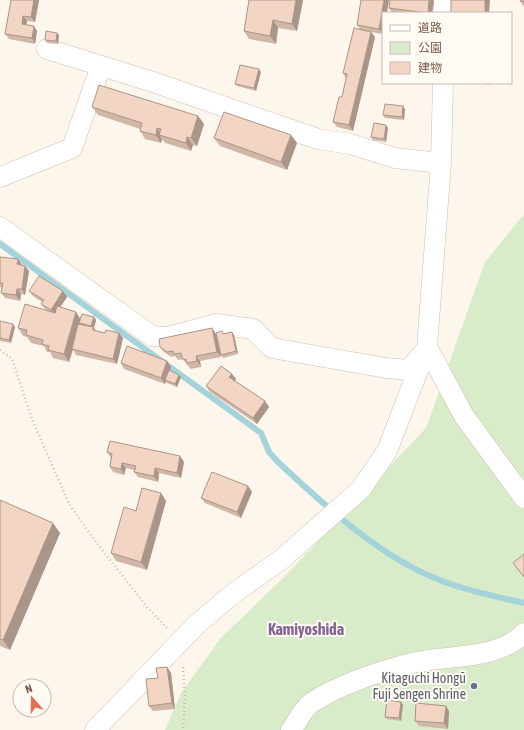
<svg xmlns="http://www.w3.org/2000/svg" width="524" height="730" font-family="'Asap Condensed','Noto Sans JP',sans-serif">
  <style>
    .green { fill: #d8ecc9 }
    .lines { fill: none; stroke-linecap: round; stroke-linejoin: round }
    .stream { stroke: #a5d3da; stroke-width: 6 }
    .street-casing { stroke: #d1beb0; stroke-width: 21 }
    .path { stroke: #d9b8a5; stroke-width: 2.5; stroke-dasharray: 1 3; stroke-linecap: butt }
    .street { stroke: #fff; stroke-width: 20 }
    .wall { fill: #d1b7a8 }
    .shaded-wall { fill: #aa9588 }
    .building { fill: #f3d5c3; stroke: #aa9588 }
    .worship-dot { fill: #6b7280; stroke: #fffaf3; stroke-width: 1.5 }
    .labels { text-anchor: middle; stroke-width: 4; stroke-linejoin: round; paint-order: stroke }
    .worship-label { font-size: 14px; fill: #5b616d; stroke: #fffaf3; text-anchor: end }
    .quarter-label { font-size: 16px; font-weight: bold; fill: #846695; stroke: #fffaf3 }
  </style>
  <rect width="100%" height="100%" fill="#fdf6ec"/>
  <path class="green" d="M524 214V730H165L181 693 220 639 286 575 426 428 485 262Z"/>
  <g class="lines">
    <path class="stream" d="M0 244 261 433 269 452 278 462C325 506 381 558 442 581 468 591 497 597 524 603"/>
    <g class="street-casing">
      <path id="street" d="M444 13V0
        M47 49 153 82 318 139 350 144 395 158 441 163
        M0 177 72 148 101 66
        M0 227 152 336 168 337 216 324 253 329 272 348 386 368 409 370 422 354
        M427 347 464 416 524 498
        M95 730 196 625 234 593 282 559 361 489 387 451 427 347 441 163 443 83
        M291 730C297 722 303 709 311 703 338 685 385 669 417 662 451 655 497 660 524 633"/>
    </g>
    <path class="path" d="M0 350 12 359 32 419 69 504 96 542 147 607 167 628
      M183 667 185 696 183 730"/>
    <use href="#street" class="street"/>
  </g>
  <path class="wall" d="M11 0H39L35 22 27 21 26 25 37 31 35 44 9 39 5 34Z
    M303 0 297 31 278 28 276 44 249 39 244 31Z
    M361 0 383 34 371 32 375 37 353 131 337 127 333 122 342 97 346 79 343 73 360 29 357 25Z
    M524 0V7L521 2Z
    M434 1 432 13H392L389 8Z
    M59 35 58 44 47 43 45 40Z
    M261 72 256 91 237 86 235 84Z
    M486 83H499L487 85Z
    M92 107 198 116 204 124 197 146 193 145 191 151 165 143 162 139 161 143 145 139 140 131V129L98 115Z
    M405 109 404 120 385 118 383 115Z
    M388 128 386 142 373 140 371 137Z
    M291 135 297 143 287 170 220 146 214 138Z
    M0 257 22 265 25 266 29 271 25 295 21 294 20 301 5 298 1 293 2 288 0 287Z
    M29 291H63L67 297 60 307 80 318 94 317 96 320 94 328 96 331 105 333H119L123 338 117 364 76 355 73 350 69 362 53 358 50 352H47L44 346 31 343 27 337 23 336 18 328 48 311 45 309 41 304 42 302 33 296Z
    M0 321 15 327 11 343 0 341Z
    M232 332 234 335 238 354 223 358 221 355 224 334Z
    M216 334 221 357 200 361 201 367 190 369 188 365H187L183 359 178 360 175 356 171 357 164 352 160 347Z
    M167 361 171 367 170 370 179 375 181 377 177 387 167 383 166 381 165 384 124 369 121 363Z
    M232 374 236 379 235 381 265 401 269 407 257 424 210 392 206 386Z
    M107 452 184 462 181 478 159 473 158 482 138 477 134 472V470L126 468 124 475 113 472 110 467 111 458Z
    M248 486 252 492 241 518 205 503 201 498Z
    M161 493 166 501 147 570 116 561 111 553 136 511Z
    M0 500 60 533 10 650 0 646Z
    M171 673 175 709 153 711 149 706 158 678Z
    M403 705 401 721 387 719 385 717Z
    M449 711 448 729 419 726 415 721Z"/>
  <path class="shaded-wall" d="M34 0H39L35 22 31 17Z
    M296 0H303L297 31 292 24Z
    M384 0H389L387 13H383V34L379 29Z
    M429 0H433L434 1 432 13H428Z
    M485 0H490L489 13H485Z
    M23 16 27 21 26 29 22 24Z
    M273 20 278 28 276 44 270 36Z
    M34 26 37 31 35 44 32 38Z
    M371 32 375 37 353 131 349 125Z
    M57 33 59 35 58 44 56 41Z
    M259 69 261 72 256 91 254 88Z
    M403 106 405 109 404 120 402 117Z
    M198 116 204 124 197 146 191 138Z
    M386 125 388 128 386 142 384 139Z
    M157 128 163 136 159 135 162 139 161 143 156 135Z
    M291 135 297 143 287 170 281 162Z
    M187 137 193 145 191 151 186 143Z
    M18 259 22 265 17 264Z
    M25 266 29 271 25 295 22 289Z
    M17 289 21 294 20 301 16 295Z
    M63 291 67 297 55 315 51 310Z
    M76 312 81 320 79 323 80 324 69 362 64 354Z
    M94 317 96 320 94 328 97 333 93 330V328L91 326Z
    M13 324 15 327 11 343 9 340Z
    M212 328 216 334 221 357 217 352Z
    M232 332 234 335 238 354 236 351Z
    M119 333 123 338 117 364 113 359Z
    M196 356 200 361 201 367 197 361Z
    M167 361 171 367 165 384 161 378Z
    M232 374 236 379 233 383 229 377Z
    M179 375 181 377 177 387 175 384Z
    M265 401 269 407 257 424 253 418Z
    M180 456 184 462 181 478 177 473Z
    M122 463 126 468 124 475 121 469Z
    M155 468 159 473 158 482 154 476Z
    M248 486 252 492 241 518 237 512Z
    M161 493 166 501 147 570 141 562Z
    M53 523 60 533 10 650 3 640Z
    M167 667 171 673 175 709 172 703Z
    M401 702 403 705 401 721 399 718Z
    M446 706 449 711 448 729 444 723Z"/>
  <path class="building" d="M11 0H34L31 17 23 16 22 24 34 26 32 38 5 34Z
    M249 0H296L292 24 273 20 270 36 244 31Z
    M361 0H384L379 29 357 25Z
    M390 0H429L428 13 389 8Z
    M451 0H485V13H451Z
    M520 0H524V1L521 2Z
    M354 28 371 32 349 125 333 122 339 97H342L347 74 343 73Z
    M46 31 57 33 56 41 45 40Z
    M240 65 259 69 254 88 235 84Z
    M99 85 198 116 191 138 187 137 186 143 159 135 161 129 157 128 156 135 140 131 142 123 92 107Z
    M385 104 403 106 402 117 383 115Z
    M224 112 291 135 281 162 214 138Z
    M374 123 386 125 384 139 371 137Z
    M0 257 18 259 17 264 25 266 22 289H17L16 295 1 293 3 283H0Z
    M39 276 63 291 51 310 41 304 44 300 29 291Z
    M25 304 55 313 57 306 76 312 64 354 48 350 49 346 42 344 43 340 26 335 27 330 18 328Z
    M82 314 94 317 91 326 79 323Z
    M0 321 13 324 9 340 0 338Z
    M78 324 93 327V330L105 333 106 330 119 333 113 359 72 349Z
    M212 328 217 352 196 356 197 361 187 363 186 359 183 360 181 353 174 354 173 351 167 352 160 347 159 339Z
    M222 331 223 334 232 332 236 351 221 355 216 333Z
    M127 346 167 361 161 378 121 363Z
    M221 366 232 374 229 377 265 401 253 418 206 386Z
    M169 370 179 375 175 384 165 380Z
    M110 441 180 456 177 473 155 468 154 476 134 472 136 466 122 463 121 469 110 467 112 454 107 452Z
    M212 472 248 486 237 512 201 498Z
    M142 488 161 493 141 562 111 553 124 507 136 511Z
    M0 500 53 523 3 640 0 639Z
    M524 554V577L513 563Z
    M167 667 172 703 149 706 146 679 158 678 156 668Z
    M387 700 401 702 399 718 385 717Z
    M416 703 446 706 444 723 415 721Z"/>
  <circle class="worship-dot" cx="474" cy="686" r="4"/>
  <g class="labels">
    <g class="worship-label">
      <text x="466" y="683">Kitaguchi Hongū<tspan x="466" dy="16">Fuji Sengen Shrine</tspan></text>
    </g>
    <g class="quarter-label">
      <text x="306" y="635">Kamiyoshida</text>
    </g>
  </g>
  <rect x="382" y="12" width="130" height="72" fill="#fffaf3" stroke="#cabbb1"/>
  <rect x="390" y="25" width="20" height="6" fill="#ffffff" stroke="#cabbb1"/>
  <text x="418" y="32" font-size="12" fill="#7a5c4d">道路</text>
  <rect x="390" y="42" width="20" height="12" fill="#d8ecc9" stroke="#cabbb1"/>
  <text x="418" y="52" font-size="12" fill="#7a5c4d">公園</text>
  <rect x="390" y="62" width="20" height="12" fill="#f3d5c3" stroke="#cabbb1"/>
  <text x="418" y="72" font-size="12" fill="#7a5c4d">建物</text>
  <g transform="translate(32 698) rotate(340)"><circle r="19" fill="#fffaf3" stroke="#cabbb1"/>
  <path d="M0-3L7 15L0 10L-7 15Z" fill="#e76f51"/>
  <text y="-6" font-size="11" font-weight="bold" text-anchor="middle" fill="#7a5c4d">N</text>
  </g>
</svg>
